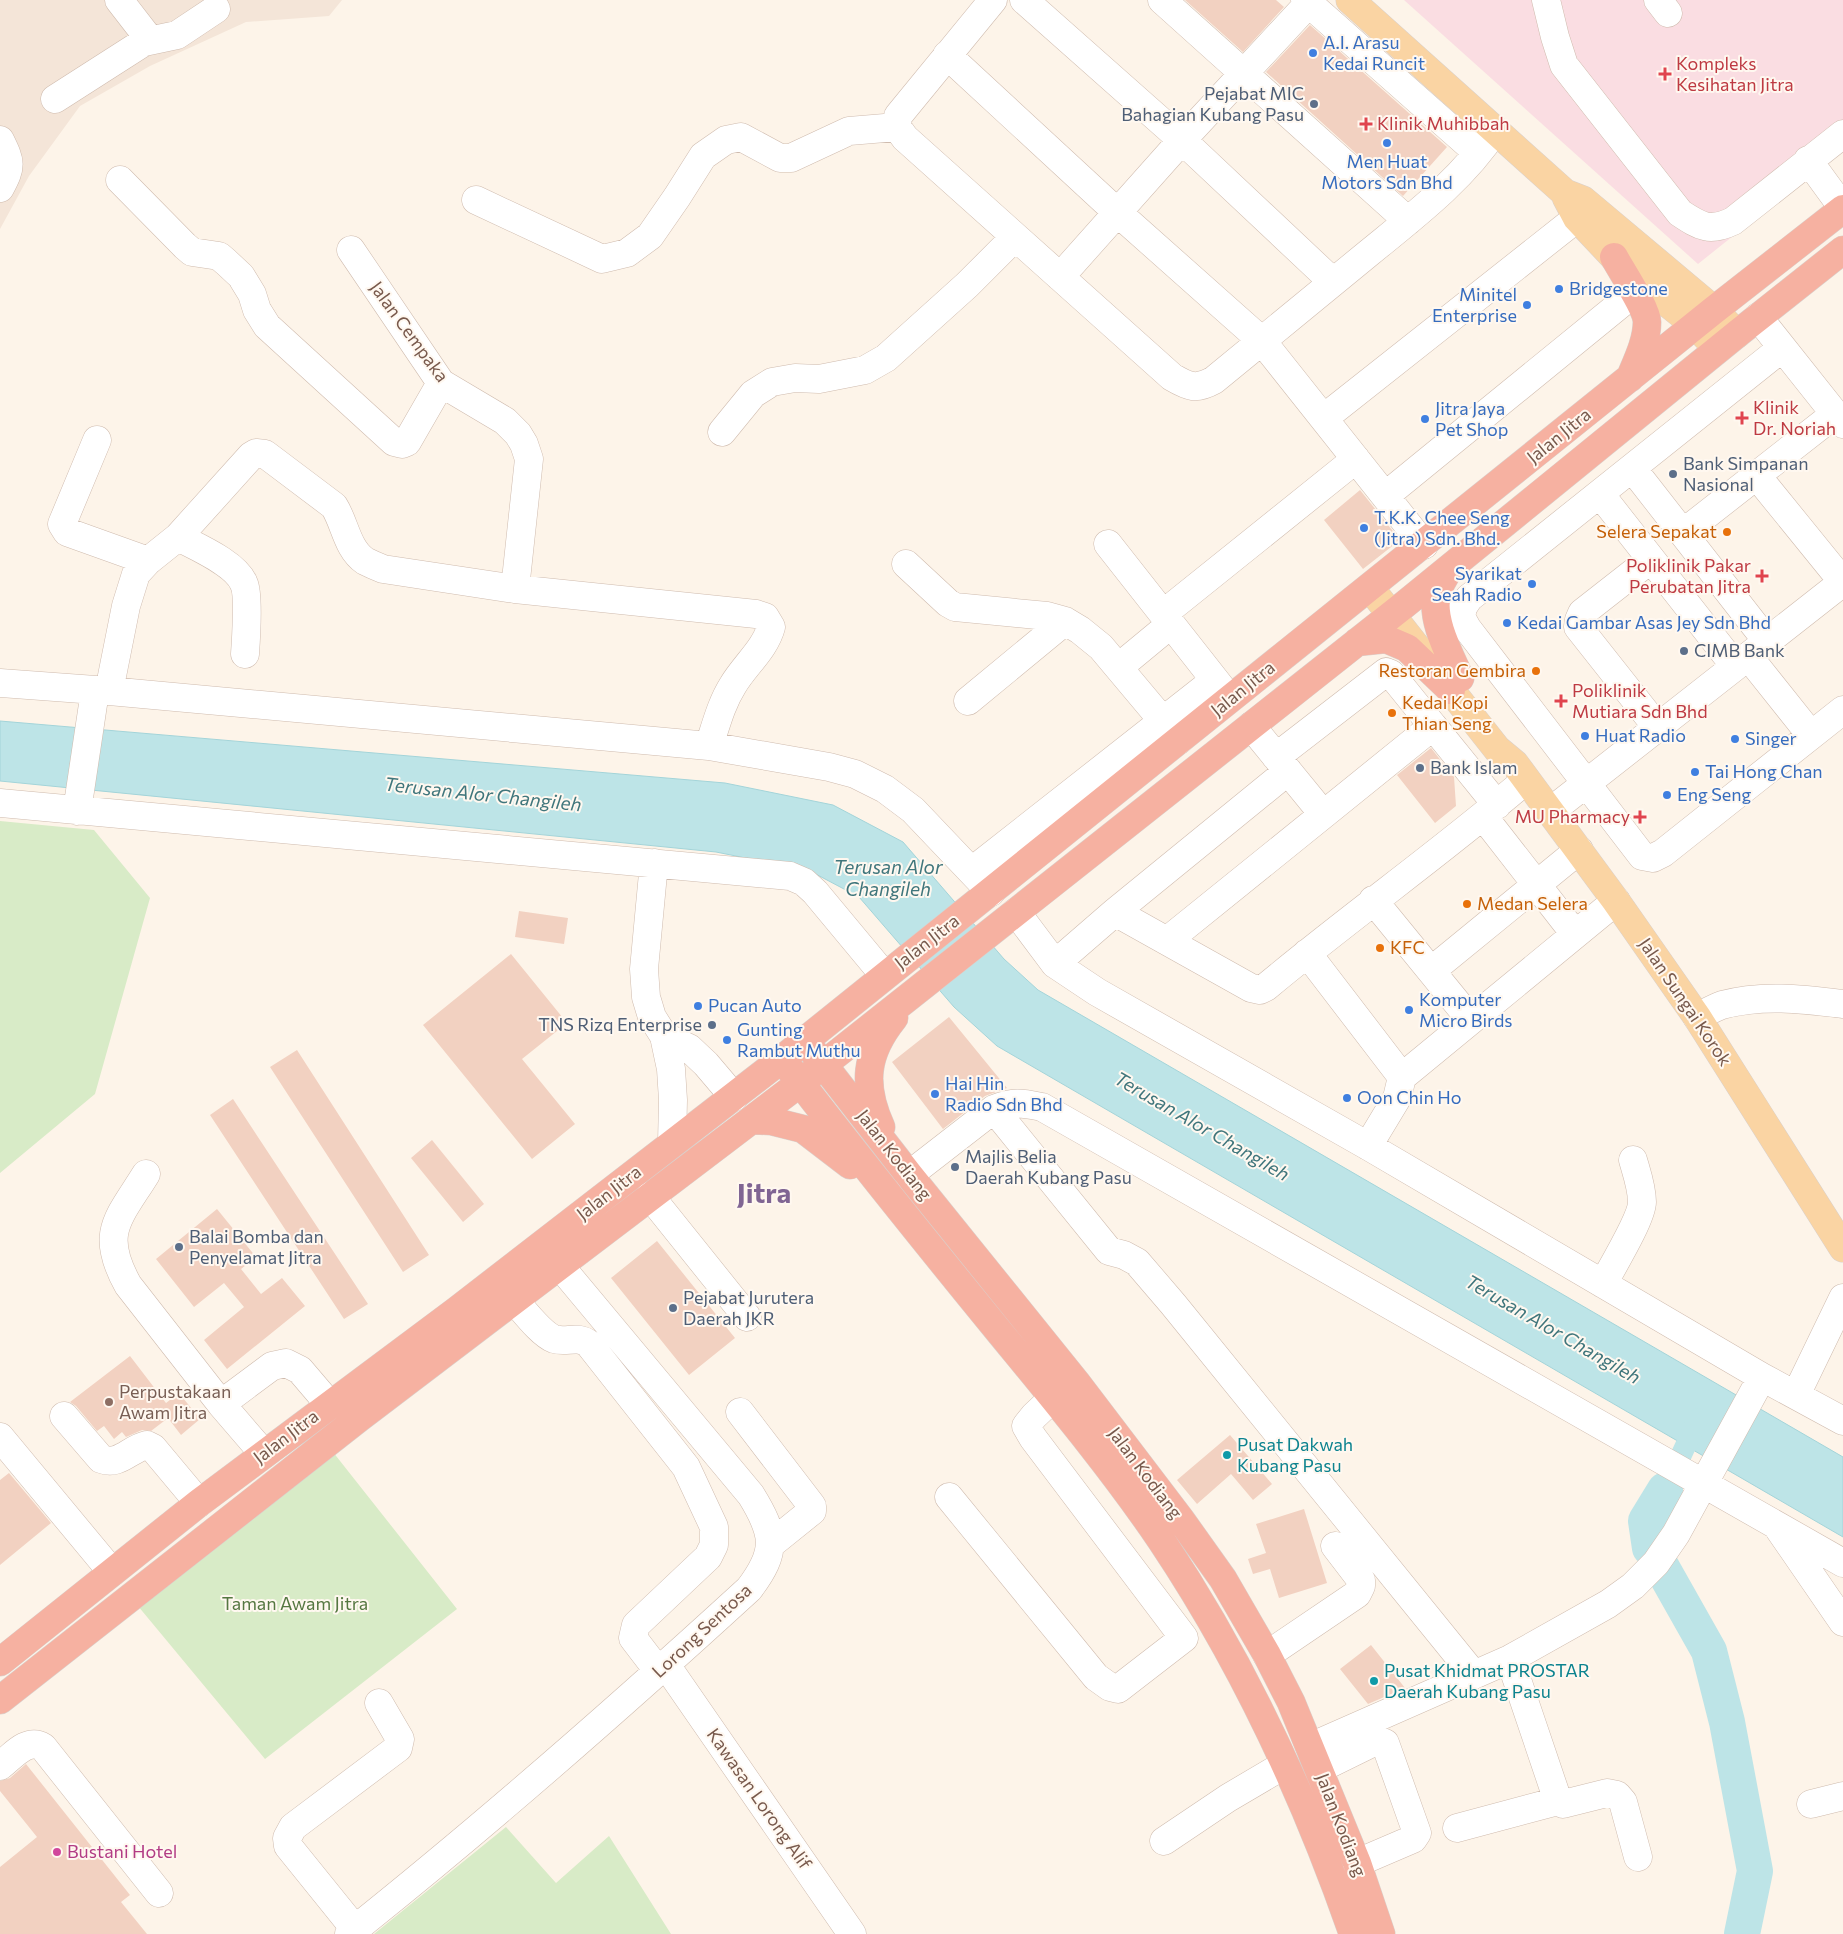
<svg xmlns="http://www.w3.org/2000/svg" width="1843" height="1934" font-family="Commissioner,sans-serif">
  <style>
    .residential { fill: #f4e5d8 }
    .medical { fill: #fadde2 }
    .green { fill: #d8ebc7 }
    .water { fill: #bde4e7; stroke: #a3d4d9 }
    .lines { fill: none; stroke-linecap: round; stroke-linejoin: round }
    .canal { stroke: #bde4e7; stroke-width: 21 }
    .river { stroke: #bde4e7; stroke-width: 36 }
    .building { fill: #f2d1c1 }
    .minor-casing { stroke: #cfbbae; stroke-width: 29 }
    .major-casing { stroke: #d9d1cd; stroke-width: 29 }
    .highway-casing { stroke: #d9d1cd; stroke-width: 29 }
    .minor { stroke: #fff; stroke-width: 28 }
    .major { stroke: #fad4a3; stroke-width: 28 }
    .highway { stroke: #f6b1a1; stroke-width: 28 }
    .shop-dot { fill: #3f7fe0; stroke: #fff8f0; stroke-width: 2 }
    .health-dot { fill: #e0444e; stroke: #fff8f0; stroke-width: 2 }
    .service-dot { fill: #5c6f8a; stroke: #fff8f0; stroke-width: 2 }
    .food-dot { fill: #e8710a; stroke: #fff8f0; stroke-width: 2 }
    .education-dot { fill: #8d6e63; stroke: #fff8f0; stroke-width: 2 }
    .culture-dot { fill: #0f9aa8; stroke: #fff8f0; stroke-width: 2 }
    .hotel-dot { fill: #d1479c; stroke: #fff8f0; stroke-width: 2 }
    .labels { text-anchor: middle; stroke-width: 4; stroke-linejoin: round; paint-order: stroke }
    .shop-label { font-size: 18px; fill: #366cbe; stroke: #fff8f0; text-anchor: start }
    .health-label { font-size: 18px; fill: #be3a42; stroke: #fff8f0; text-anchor: start }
    .service-label { font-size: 18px; fill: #4e5e75; stroke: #fff8f0; text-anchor: start }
    .street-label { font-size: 18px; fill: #78594c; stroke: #fff8f0 }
    .food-label { font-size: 18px; fill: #c56008; stroke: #fff8f0; text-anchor: start }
    .education-label { font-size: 18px; fill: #785e54; stroke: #fff8f0; text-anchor: start }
    .culture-label { font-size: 18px; fill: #0d838f; stroke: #fff8f0; text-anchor: start }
    .park-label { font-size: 18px; fill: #557741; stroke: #fff8f0 }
    .hotel-label { font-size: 18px; fill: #b23c85; stroke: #fff8f0; text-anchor: start }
    .water-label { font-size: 19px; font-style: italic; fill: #40767c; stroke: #fff8f0 }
    .town-label { font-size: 28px; font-weight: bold; fill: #806593; stroke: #fff8f0 }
  </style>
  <rect width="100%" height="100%" fill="#fdf4e9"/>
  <path class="residential" d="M0 0H342L329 16 246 22 150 66 80 106 29 176 0 229Z"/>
  <path class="medical" d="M1404 0H1843V148L1698 264Z"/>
  <path class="green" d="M0 821 94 830 150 898 95 1094 0 1173Z
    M329 1447 457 1609 265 1759 133 1600Z
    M506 1827 556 1883 609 1836 671 1934H374Z"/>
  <path class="water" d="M0 721 725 783 833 805 903 842 1004 959 1038 990 1843 1457V1537L997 1046 954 1007 859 897 810 871 716 852 0 781Z"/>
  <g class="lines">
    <path class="canal" d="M1665 1490 1698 1419"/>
    <path class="river" d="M1650 1548 1646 1521 1665 1490
      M1661 1566 1709 1651 1727 1722 1755 1871 1742 1934"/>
  </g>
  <path class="building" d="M1185 0H1276L1284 7 1243 52Z
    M1310 25 1447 147 1403 196 1266 72Z
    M1360 490 1400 540 1363 569 1324 520Z
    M1431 748 1454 777 1456 806 1435 823 1397 775Z
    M519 911 568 918 564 944 515 937Z
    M511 954 567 1023 522 1059 575 1124 532 1159 423 1025Z
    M949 1017 1007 1088 985 1096 943 1129 892 1062Z
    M297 1050 429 1255 403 1272 270 1067Z
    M233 1099 368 1304 344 1319 210 1115Z
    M432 1140 484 1204 463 1222 411 1158Z
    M217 1209 256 1257 241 1269 261 1294 282 1278 305 1306 227 1369 204 1340 244 1307 224 1283 194 1307 156 1259Z
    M657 1241 735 1338 689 1375 611 1278Z
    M130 1356 166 1403 179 1393 200 1419 181 1435 168 1418 151 1431 142 1430 126 1437 122 1432 114 1439 104 1426 97 1431 76 1406 70 1402Z
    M1230 1435 1272 1484 1253 1500 1231 1474 1197 1504 1177 1480Z
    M9 1473 51 1523 0 1565V1480Z
    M1304 1509 1327 1583 1279 1598 1270 1569 1253 1574 1248 1559 1266 1553 1256 1524Z
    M1371 1645 1405 1688 1368 1704 1340 1669Z
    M26 1764 130 1895 121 1902 147 1934H0V1867L37 1837 0 1791V1781L10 1778Z"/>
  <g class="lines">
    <g class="minor-casing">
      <path id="minor" d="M119 0 150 40
        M993 0 898 116 897 127 905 138 1172 377C1189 387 1196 390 1214 380 1266 337 1318 295 1370 252 1414 216 1463 179 1495 130
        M1024 0 1182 140 1333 282
        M1162 0 1408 221
        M1305 0 1478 153
        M1546 0 1555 37 1564 65 1680 213C1701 227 1710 232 1733 221L1843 134
        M1658 0 1668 13
        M947 55 1118 213 1262 341 1424 545
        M55 99 144 42 177 35 216 9
        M0 140C11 162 12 166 0 188
        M1808 160 1843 208
        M120 180 185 246 192 252 219 256 226 262 241 276 252 294 257 310 267 326 394 442 402 444 407 442 441 383
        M476 200 602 259 627 253 650 236 677 197 703 156 726 140 741 137 780 158H791L849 131 897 127
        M351 250 441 383 505 421 518 434 524 444 529 459 515 589
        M1060 277 1182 140 1309 3
        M1758 317 1843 424
        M1782 348 1469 598 1463 607 1461 617 1467 628 1642 856 1653 858 1663 853 1843 710
        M1324 418 1577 218
        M722 432 753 394 772 382 795 378 819 379 865 370 886 358 967 285 1015 237
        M97 440 62 524 67 532 148 561
        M1632 468 1767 641
        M1757 476 1843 582
        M1600 494 1735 666
        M1385 496 1634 293
        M1683 533 1835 414
        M178 537C197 547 237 564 244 584 249 594 246 640 245 654
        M1108 544 1226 694
        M1651 559 1582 613 1579 620 1578 627 1657 727
        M906 564 948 603 955 607 1047 616 1065 621 1080 630 1101 647 1179 740
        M1163 614 1356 459
        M1748 656 1811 735
        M1119 667 1171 624
        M0 683 109 691 709 746 829 767 855 774 885 789 913 810 991 892
        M109 691 126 606 136 574 148 561 178 537 251 456 256 453 265 454 334 506C345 523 347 549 365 561 371 564 378 567 383 569L515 589 756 614 765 617 771 627C765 649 745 665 733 685 721 704 716 725 709 746
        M968 701 1065 621
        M1251 726 1323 814
        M1433 726 1497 805
        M0 803 790 876 804 882 815 892 884 975
        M77 811 95 691
        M1551 811 1843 582
        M1483 816 1575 934
        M654 863 644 969 646 997 652 1017 664 1036 671 1069 673 1100 672 1143
        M972 871 1215 680
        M1373 900 1471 1020
        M1016 912 1055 964 1097 992 1368 1146 1762 1377 1843 1421
        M1115 912 1288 771
        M1168 940 1433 726 1391 674 1386 672 1276 757
        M1307 953 1402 1077
        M1055 964 1115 912 1251 988 1260 990 1266 987C1351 916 1442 852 1526 780
        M1431 971 1579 850
        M1697 1017C1705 1013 1714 1008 1722 1005 1762 994 1802 999 1843 1004
        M664 1036 689 1048 706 1064 734 1097
        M994 1109 1109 1251 1124 1255 1137 1262 1173 1304 1474 1675
        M1368 1146 1397 1098 1402 1077 1616 901
        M146 1174C118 1219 99 1233 128 1285L221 1404 264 1454
        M909 1175 994 1109C1014 1101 1022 1103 1042 1107L1843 1563
        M650 1196 747 1317
        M1603 1284C1612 1267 1642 1218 1642 1202 1642 1188 1637 1174 1633 1160
        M514 1300C524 1311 541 1334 554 1339 567 1343 577 1335 589 1344L686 1467 714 1527V1545L708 1557 636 1625 633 1638 659 1672
        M1796 1395 1843 1298
        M221 1404 272 1366 286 1363 300 1370 329 1404
        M740 1412 812 1506V1511L771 1544
        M64 1416 101 1459C120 1466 129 1449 147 1445L153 1448 199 1503
        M0 1437 112 1572
        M949 1497 1096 1677 1110 1687 1118 1689 1184 1638 1033 1438 1026 1426 1034 1416 1053 1398
        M1779 1529 1843 1622
        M1267 1655 1357 1594 1361 1586V1580L1335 1546
        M1510 1659 1558 1801 1563 1804 1607 1793 1617 1795 1623 1802 1638 1857
        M666 1665 852 1934
        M1310 1747 1510 1659 1608 1604 1633 1586 1656 1563 1676 1534 1762 1377
        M0 1766C12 1757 27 1737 43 1747L159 1893
        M1319 1769 1378 1740 1385 1743 1417 1833 1413 1839 1357 1863
        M1811 1804 1843 1796
        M1457 1828 1558 1801
        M1164 1841 1228 1798 1284 1765
        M355 1929 288 1846 287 1838 293 1827 398 1748 400 1739 379 1703
        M349 1934C487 1824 619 1708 749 1589 778 1551 775 1534 751 1495L560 1266"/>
    </g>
    <g class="major-casing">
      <path id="major" d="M1350 0 1565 193 1583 200 1714 310 1737 334
        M1566 197 1577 218 1626 270 1696 326 1718 349
        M1370 588 1497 749 1515 764 1616 901 1697 1017 1843 1248"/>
    </g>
    <g class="highway-casing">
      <path id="highway" d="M1614 257C1621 270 1647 309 1647 322 1647 341 1637 361 1630 378
        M1449 569C1445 577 1439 585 1437 593 1430 619 1450 655 1460 678
        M1357 642 1386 639 1407 648 1451 690
        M812 1050 909 1175 1076 1382 1181 1520 1223 1579 1267 1655 1291 1702 1357 1863 1381 1934
        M789 1068C858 1158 929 1246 1001 1334 1056 1401 1112 1468 1161 1540 1242 1661 1305 1796 1353 1934
        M752 1120 771 1121 803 1129 850 1165
        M881 1127C862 1085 865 1054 894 1018
        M0 1662 199 1503 456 1311 782 1059 1714 310 1843 209
        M0 1700 359 1418 800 1083 1404 605 1737 334 1843 250"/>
    </g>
    <use href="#minor" class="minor"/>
    <use href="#major" class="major"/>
    <use href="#highway" class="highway"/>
  </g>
  <g class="shop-dot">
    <circle cx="1313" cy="53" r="5"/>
    <circle cx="1387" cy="143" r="5"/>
    <circle cx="1559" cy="289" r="5"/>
    <circle cx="1527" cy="305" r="5"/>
    <circle cx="1425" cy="419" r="5"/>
    <circle cx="1364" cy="528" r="5"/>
    <circle cx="1532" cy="584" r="5"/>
    <circle cx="1507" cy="623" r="5"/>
    <circle cx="1585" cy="736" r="5"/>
    <circle cx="1735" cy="739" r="5"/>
    <circle cx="1695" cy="772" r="5"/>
    <circle cx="1667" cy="795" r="5"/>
    <circle cx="698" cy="1006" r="5"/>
    <circle cx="1409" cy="1010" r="5"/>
    <circle cx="727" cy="1040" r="5"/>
    <circle cx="935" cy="1094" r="5"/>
    <circle cx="1347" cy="1098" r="5"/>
  </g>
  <g class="health-dot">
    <path d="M1662.5 66.5h5v5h5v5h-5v5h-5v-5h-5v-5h5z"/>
    <path d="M1363.5 116.5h5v5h5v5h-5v5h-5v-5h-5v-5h5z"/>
    <path d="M1739.5 410.5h5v5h5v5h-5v5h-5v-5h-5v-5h5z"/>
    <path d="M1759.5 568.5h5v5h5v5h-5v5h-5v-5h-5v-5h5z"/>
    <path d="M1558.5 693.5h5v5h5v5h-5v5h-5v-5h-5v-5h5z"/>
    <path d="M1637.5 809.5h5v5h5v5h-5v5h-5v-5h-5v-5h5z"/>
  </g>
  <g class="service-dot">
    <circle cx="1314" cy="104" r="5"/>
    <circle cx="1673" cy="474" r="5"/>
    <circle cx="1684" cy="651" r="5"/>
    <circle cx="1420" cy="768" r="5"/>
    <circle cx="712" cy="1025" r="5"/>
    <circle cx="955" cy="1167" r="5"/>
    <circle cx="179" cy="1247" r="5"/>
    <circle cx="673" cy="1308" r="5"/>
  </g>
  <g class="food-dot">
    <circle cx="1727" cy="532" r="5"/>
    <circle cx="1536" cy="671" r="5"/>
    <circle cx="1392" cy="713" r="5"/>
    <circle cx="1467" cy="904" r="5"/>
    <circle cx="1380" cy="948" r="5"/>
  </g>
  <circle class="education-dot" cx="109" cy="1402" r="5"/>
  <g class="culture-dot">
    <circle cx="1227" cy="1455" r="5"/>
    <circle cx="1374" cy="1681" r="5"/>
  </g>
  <circle class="hotel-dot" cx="57" cy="1852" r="5"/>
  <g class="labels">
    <g class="shop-label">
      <text x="1323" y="49">A.I. Arasu<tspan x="1323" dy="21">Kedai Runcit</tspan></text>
      <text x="1387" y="168" text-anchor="middle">Men Huat<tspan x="1387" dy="21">Motors Sdn Bhd</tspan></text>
      <text x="1569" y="295">Bridgestone</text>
      <text x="1517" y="301" text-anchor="end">Minitel<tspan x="1517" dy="21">Enterprise</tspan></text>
      <text x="1435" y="415">Jitra Jaya<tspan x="1435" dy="21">Pet Shop</tspan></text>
      <text x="1374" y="524">T.K.K. Chee Seng<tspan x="1374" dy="21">(Jitra) Sdn. Bhd.</tspan></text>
      <text x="1522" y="580" text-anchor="end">Syarikat<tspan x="1522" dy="21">Seah Radio</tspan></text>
      <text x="1517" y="629">Kedai Gambar Asas Jey Sdn Bhd</text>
      <text x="1595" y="742">Huat Radio</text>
      <text x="1745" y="745">Singer</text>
      <text x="1705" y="778">Tai Hong Chan</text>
      <text x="1677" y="801">Eng Seng</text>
      <text x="1419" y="1006">Komputer<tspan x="1419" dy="21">Micro Birds</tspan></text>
      <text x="708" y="1012">Pucan Auto</text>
      <text x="737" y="1036">Gunting<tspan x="737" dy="21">Rambut Muthu</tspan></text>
      <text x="945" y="1090">Hai Hin<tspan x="945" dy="21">Radio Sdn Bhd</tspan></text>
      <text x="1357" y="1104">Oon Chin Ho</text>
    </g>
    <g class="health-label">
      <text x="1676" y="70">Kompleks<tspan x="1676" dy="21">Kesihatan Jitra</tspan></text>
      <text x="1377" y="130">Klinik Muhibbah</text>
      <text x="1753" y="414">Klinik<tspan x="1753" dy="21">Dr. Noriah</tspan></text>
      <text x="1751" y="572" text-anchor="end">Poliklinik Pakar<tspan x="1751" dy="21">Perubatan Jitra</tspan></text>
      <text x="1572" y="697">Poliklinik<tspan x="1572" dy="21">Mutiara Sdn Bhd</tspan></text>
      <text x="1630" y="823" text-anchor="end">MU Pharmacy</text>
    </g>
    <g class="service-label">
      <text x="1304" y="100" text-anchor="end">Pejabat MIC<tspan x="1304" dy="21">Bahagian Kubang Pasu</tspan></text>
      <text x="1683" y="470">Bank Simpanan<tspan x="1683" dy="21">Nasional</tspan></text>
      <text x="1694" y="657">CIMB Bank</text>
      <text x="1430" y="774">Bank Islam</text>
      <text x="702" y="1031" text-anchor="end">TNS Rizq Enterprise</text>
      <text x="965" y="1163">Majlis Belia<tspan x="965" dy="21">Daerah Kubang Pasu</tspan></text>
      <text x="189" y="1243">Balai Bomba dan<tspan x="189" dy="21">Penyelamat Jitra</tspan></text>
      <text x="683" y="1304">Pejabat Jurutera<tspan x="683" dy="21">Daerah JKR</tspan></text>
    </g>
    <g class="street-label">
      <text transform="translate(409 332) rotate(54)" y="6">Jalan Cempaka</text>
      <text transform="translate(1559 436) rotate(-39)" y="6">Jalan Jitra</text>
      <text transform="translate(1243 689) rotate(-39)" y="6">Jalan Jitra</text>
      <text transform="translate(927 942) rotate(-38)" y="6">Jalan Jitra</text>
      <text transform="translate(1685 1002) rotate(56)" y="6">Jalan Sungai Korok</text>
      <text transform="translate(894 1155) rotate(52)" y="6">Jalan Kodiang</text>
      <text transform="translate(609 1193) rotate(-38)" y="6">Jalan Jitra</text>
      <text transform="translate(286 1437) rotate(-37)" y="6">Jalan Jitra</text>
      <text transform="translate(1145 1473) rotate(53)" y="6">Jalan Kodiang</text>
      <text transform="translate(702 1631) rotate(-43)" y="6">Lorong Sentosa</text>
      <text transform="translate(759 1799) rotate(55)" y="6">Kawasan Lorong Alif</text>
      <text transform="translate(1341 1825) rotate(69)" y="6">Jalan Kodiang</text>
    </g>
    <g class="food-label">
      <text x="1717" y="538" text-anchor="end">Selera Sepakat</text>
      <text x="1526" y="677" text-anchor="end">Restoran Gembira</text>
      <text x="1402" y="709">Kedai Kopi<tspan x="1402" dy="21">Thian Seng</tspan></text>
      <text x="1477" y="910">Medan Selera</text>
      <text x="1390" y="954">KFC</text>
    </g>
    <g class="education-label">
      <text x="119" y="1398">Perpustakaan<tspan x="119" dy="21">Awam Jitra</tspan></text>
    </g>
    <g class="culture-label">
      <text x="1237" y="1451">Pusat Dakwah<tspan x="1237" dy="21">Kubang Pasu</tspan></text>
      <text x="1384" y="1677">Pusat Khidmat PROSTAR<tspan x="1384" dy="21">Daerah Kubang Pasu</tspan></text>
    </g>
    <g class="park-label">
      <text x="295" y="1610">Taman Awam Jitra</text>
    </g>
    <g class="hotel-label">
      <text x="67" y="1858">Bustani Hotel</text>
    </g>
    <g class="water-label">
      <text transform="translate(483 794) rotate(6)" y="7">Terusan Alor Changileh</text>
      <text x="888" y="874">Terusan Alor<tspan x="888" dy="22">Changileh</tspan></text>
      <text transform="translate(1202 1126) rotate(30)" y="7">Terusan Alor Changileh</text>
      <text transform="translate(1553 1329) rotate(30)" y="7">Terusan Alor Changileh</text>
    </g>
    <g class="town-label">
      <text x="764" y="1203">Jitra</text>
    </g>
  </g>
</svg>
